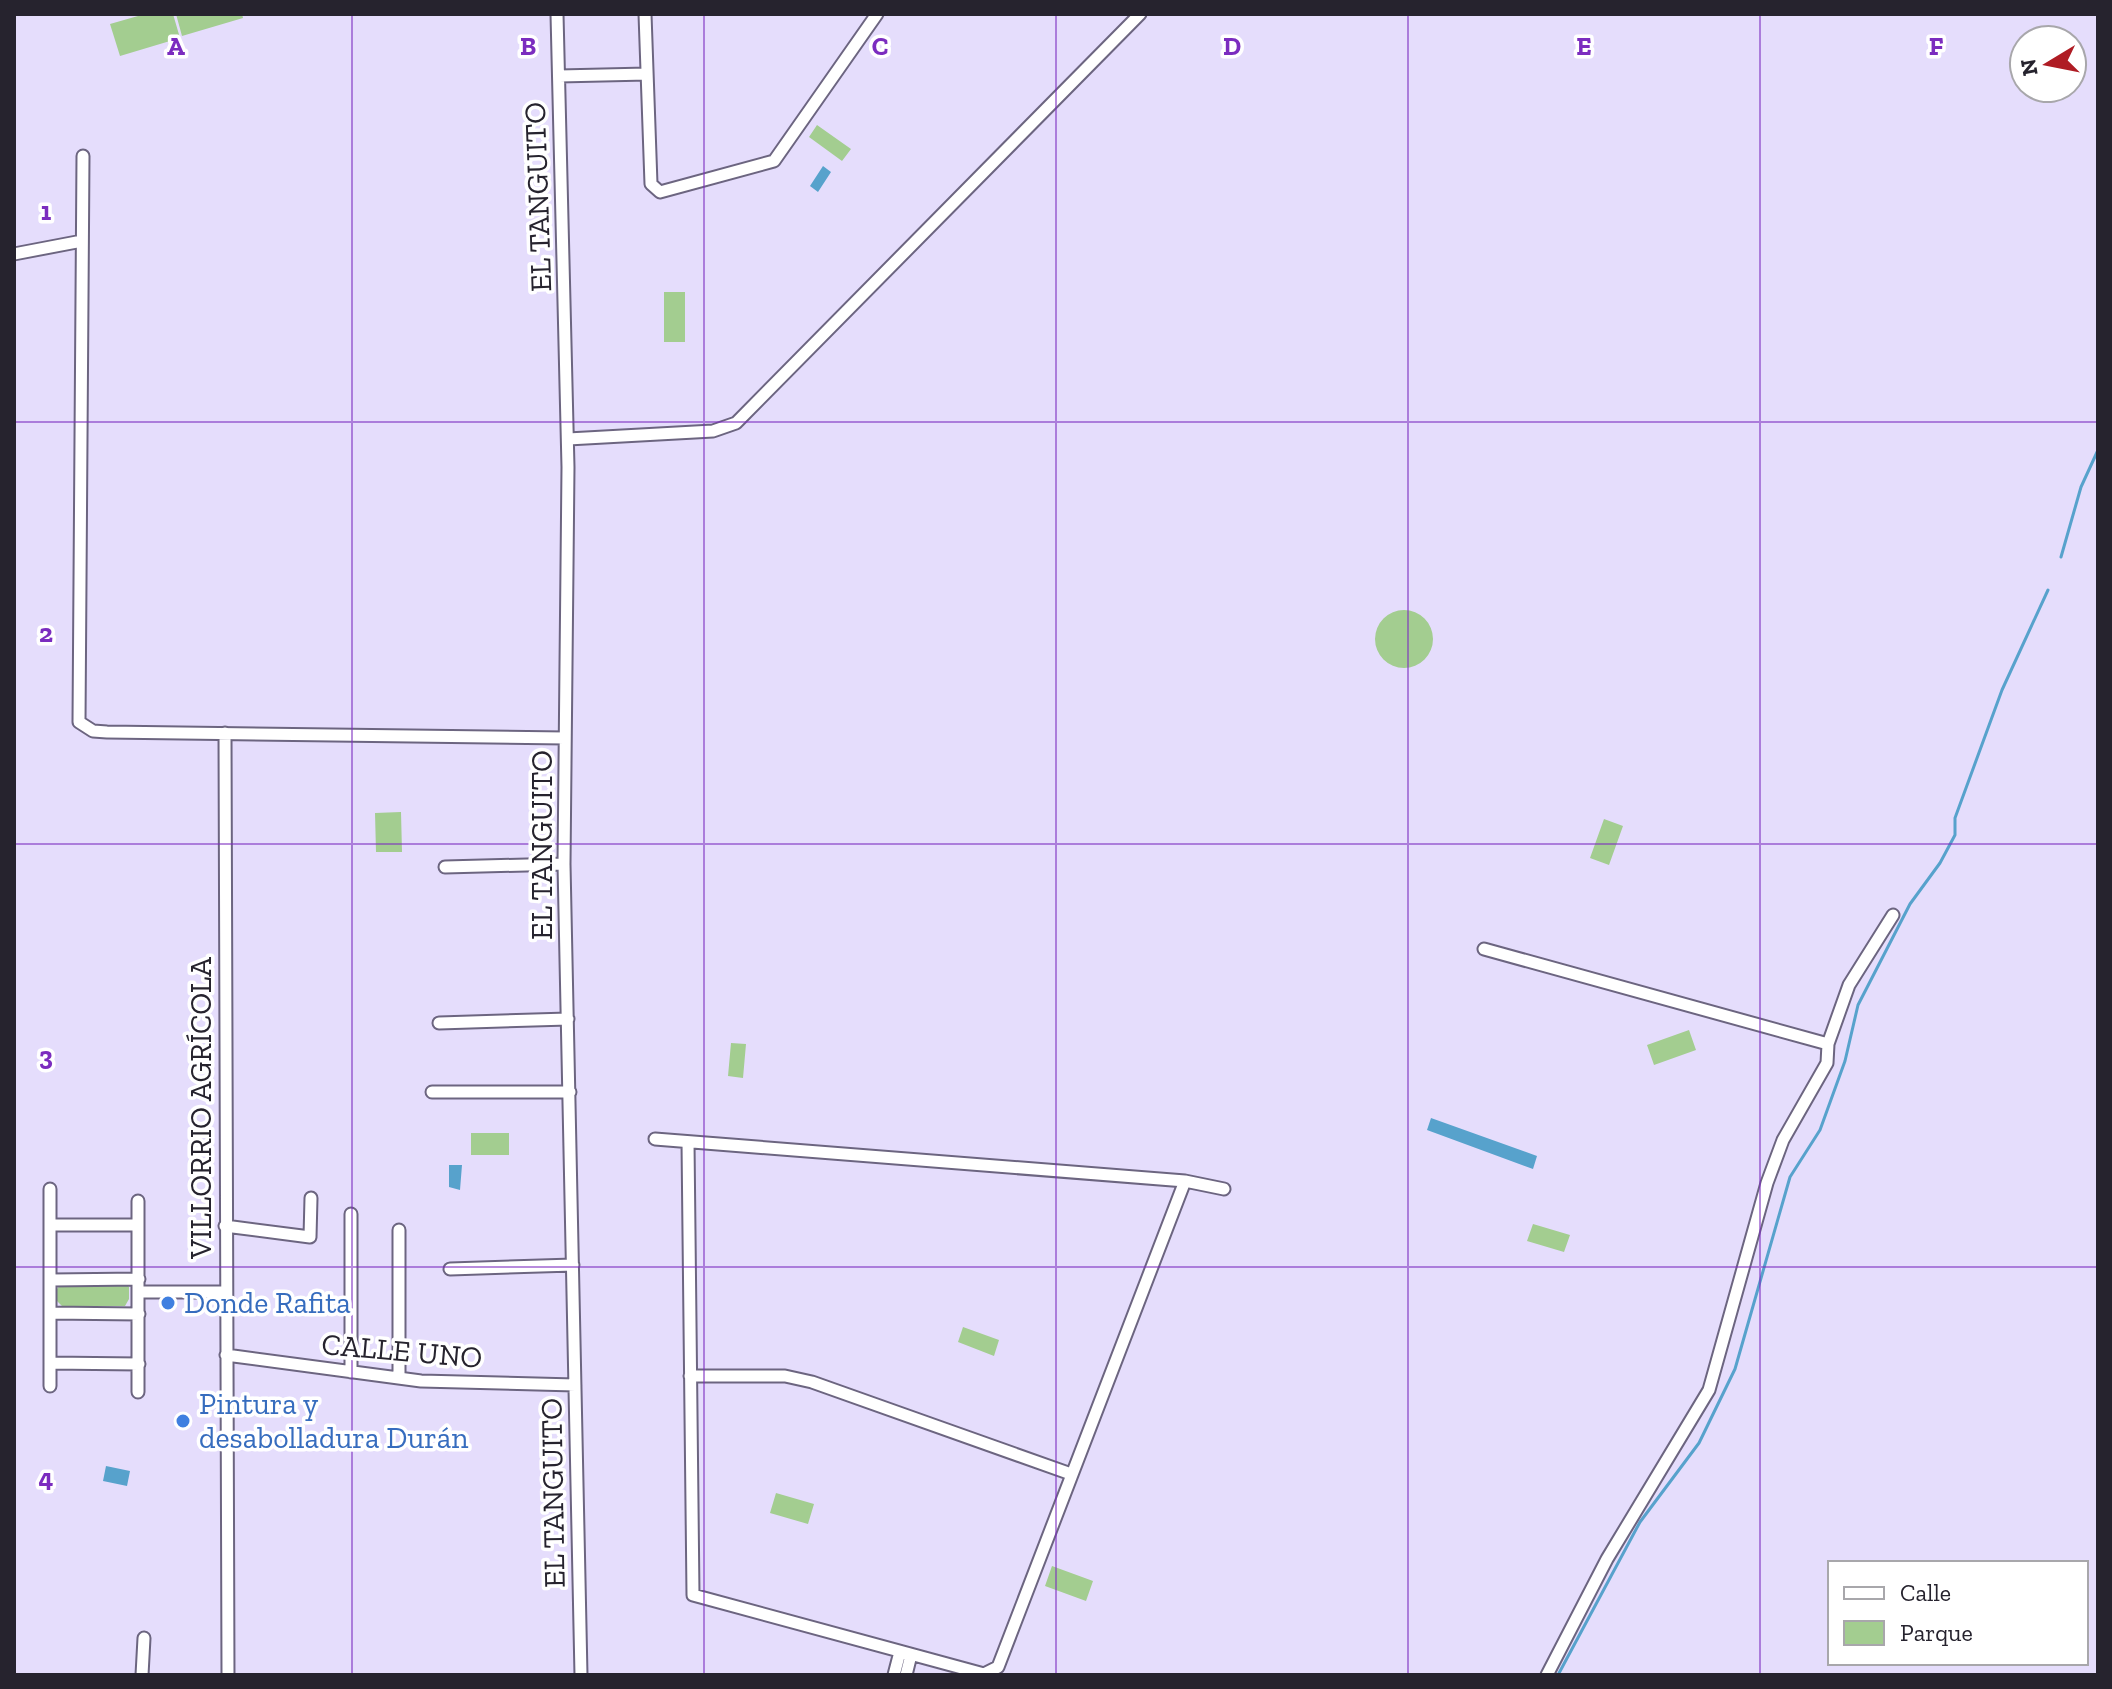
<svg xmlns="http://www.w3.org/2000/svg" width="2112" height="1689" font-family="'Zilla Slab',serif">
  <style>
    .green { fill: #a3cd90 }
    .water { fill: #57a2cc }
    .lines { fill: none; stroke-linecap: round; stroke-linejoin: round }
    .stream { stroke: #57a2cc; stroke-width: 3 }
    .minor-casing { stroke: #6c6580; stroke-width: 15 }
    .minor { stroke: #fff; stroke-width: 11 }
    .grid { fill: none; stroke: #7b2cbf; stroke-width: 2; stroke-opacity: 0.55 }
    .shop-dot { fill: #3f7fe0; stroke: #fff; stroke-width: 3 }
    .labels { text-anchor: middle; stroke-width: 7; stroke-linejoin: round; paint-order: stroke }
    .street-label { font-size: 30px; fill: #26232e; stroke: #fff }
    .shop-label { font-size: 30px; fill: #366cbe; stroke: #fff; text-anchor: start }
    .grid-label { font-size: 26px; text-anchor: middle; font-weight: bold; fill: #7b2cbf; stroke: #fff; stroke-width: 7; stroke-linejoin: round; paint-order: stroke }
  </style>
  <rect width="100%" height="100%" fill="#e5ddfc"/>
  <path class="green" d="M145 14H173L180 38 120 56 110 24Z
    M176 14H242L243 18 182 36Z
    M817 125 851 149 842 161 809 137Z
    M664 292H685V342H664Z
    M1375 639a29 29 0 1 1 58 0a29 29 0 1 1-58 0Z
    M401 812 402 852H376L375 813Z
    M1604 819 1623 826 1609 865 1590 858Z
    M1689 1030 1696 1050 1654 1065 1647 1045Z
    M731 1043 746 1044 743 1078 728 1076Z
    M471 1133H509V1155H471Z
    M1533 1224 1570 1235 1564 1252 1527 1241Z
    M124 1282 129 1287V1299L125 1306H62L57 1301V1289L62 1283Z
    M963 1327 999 1340 994 1356 958 1342Z
    M776 1493 814 1504 808 1524 770 1513Z
    M1052 1566 1093 1581 1086 1601 1045 1586Z"/>
  <path class="water" d="M823 166 831 172 818 192 810 186Z
    M1431 1118 1537 1156 1533 1169 1427 1130Z
    M449 1165H462L460 1190 449 1187Z
    M106 1466 130 1471 127 1486 103 1481Z"/>
  <g class="lines">
    <path class="stream" d="M2061 557 2081 487 2098 450
      M1558 1675 1640 1522 1699 1443 1735 1369 1790 1177 1820 1130 1845 1061 1858 1005 1910 904 1940 863 1955 835V818L2002 690 2048 590"/>
    <g class="minor-casing">
      <path id="minor" d="M557 14 568 467 564 864 581 1675
        M645 14 651 184 660 192 774 161 877 14
        M559 76 647 74
        M83 156 79 722 93 731 107 732 565 738
        M14 254 82 241
        M568 439 713 431 736 423 1140 14
        M225 733 228 1675
        M445 867 564 864
        M1484 949 1828 1044
        M439 1023 568 1019
        M432 1092H570
        M655 1139 1185 1181 1224 1189
        M688 1142 693 1595 984 1674 998 1667 1185 1181
        M50 1189V1386
        M138 1201V1392
        M351 1214V1372
        M50 1225H138
        M225 1226 310 1237 311 1198
        M450 1269 573 1265
        M52 1280 139 1279
        M139 1292H225
        M51 1313 139 1314
        M226 1355 421 1381 575 1385
        M50 1363 139 1364
        M690 1376H785L812 1382 1071 1474
        M399 1378V1230
        M142 1675 144 1638
        M894 1675 900 1652
        M906 1675 911 1655
        M1547 1675 1607 1559 1709 1390 1767 1183 1783 1140 1827 1063 1828 1044 1849 985 1893 915"/>
    </g>
    <use href="#minor" class="minor"/>
  </g>
  <path class="grid" d="M352 14V1675M704 14V1675M1056 14V1675M1408 14V1675M1760 14V1675M14 422H2098M14 844H2098M14 1267H2098"/>
  <g class="shop-dot">
    <circle cx="168" cy="1303" r="8"/>
    <circle cx="183" cy="1421" r="8"/>
  </g>
  <g class="labels">
    <g class="street-label">
      <text transform="translate(538 197) rotate(-92)" y="10">EL TANGUITO</text>
      <text transform="translate(542 845) rotate(-90)" y="10">EL TANGUITO</text>
      <text transform="translate(201 1108) rotate(-90)" y="10">VILLORRIO AGRÍCOLA</text>
      <text transform="translate(402 1351) rotate(5)" y="10">CALLE UNO</text>
      <text transform="translate(553 1493) rotate(-91)" y="10">EL TANGUITO</text>
    </g>
    <g class="shop-label">
      <text x="184" y="1313">Donde Rafita</text>
      <text x="199" y="1414">Pintura y<tspan x="199" dy="34">desabolladura Durán</tspan></text>
    </g>
  </g>
  <g class="grid-label">
    <text x="176" y="55">A</text>
    <text x="528" y="55">B</text>
    <text x="880" y="55">C</text>
    <text x="1232" y="55">D</text>
    <text x="1584" y="55">E</text>
    <text x="1936" y="55">F</text>
    <text x="46" y="220">1</text>
    <text x="46" y="642">2</text>
    <text x="46" y="1065">3</text>
    <text x="46" y="1487">4</text>
  </g>
  <rect width="2112" height="1689" fill="none" stroke="#26232e" stroke-width="32"/>
  <rect x="1828" y="1561" width="260" height="104" fill="#ffffff" stroke="#a8a7ab" stroke-width="2"/>
  <rect x="1844" y="1587" width="40" height="12" fill="#ffffff" stroke="#a8a7ab" stroke-width="2"/>
  <text x="1900" y="1601" font-size="24" fill="#26232e">Calle</text>
  <rect x="1844" y="1621" width="40" height="24" fill="#a3cd90" stroke="#a8a7ab" stroke-width="2"/>
  <text x="1900" y="1641" font-size="24" fill="#26232e">Parque</text>
  <g transform="translate(2048 64) rotate(260)"><circle r="38" fill="#ffffff" stroke="#a8a7ab" stroke-width="2"/>
  <path d="M0-6L14 30L0 20L-14 30Z" fill="#af1c24"/>
  <text y="-12" font-size="22" font-weight="bold" text-anchor="middle" fill="#26232e">N</text>
  </g>
</svg>
